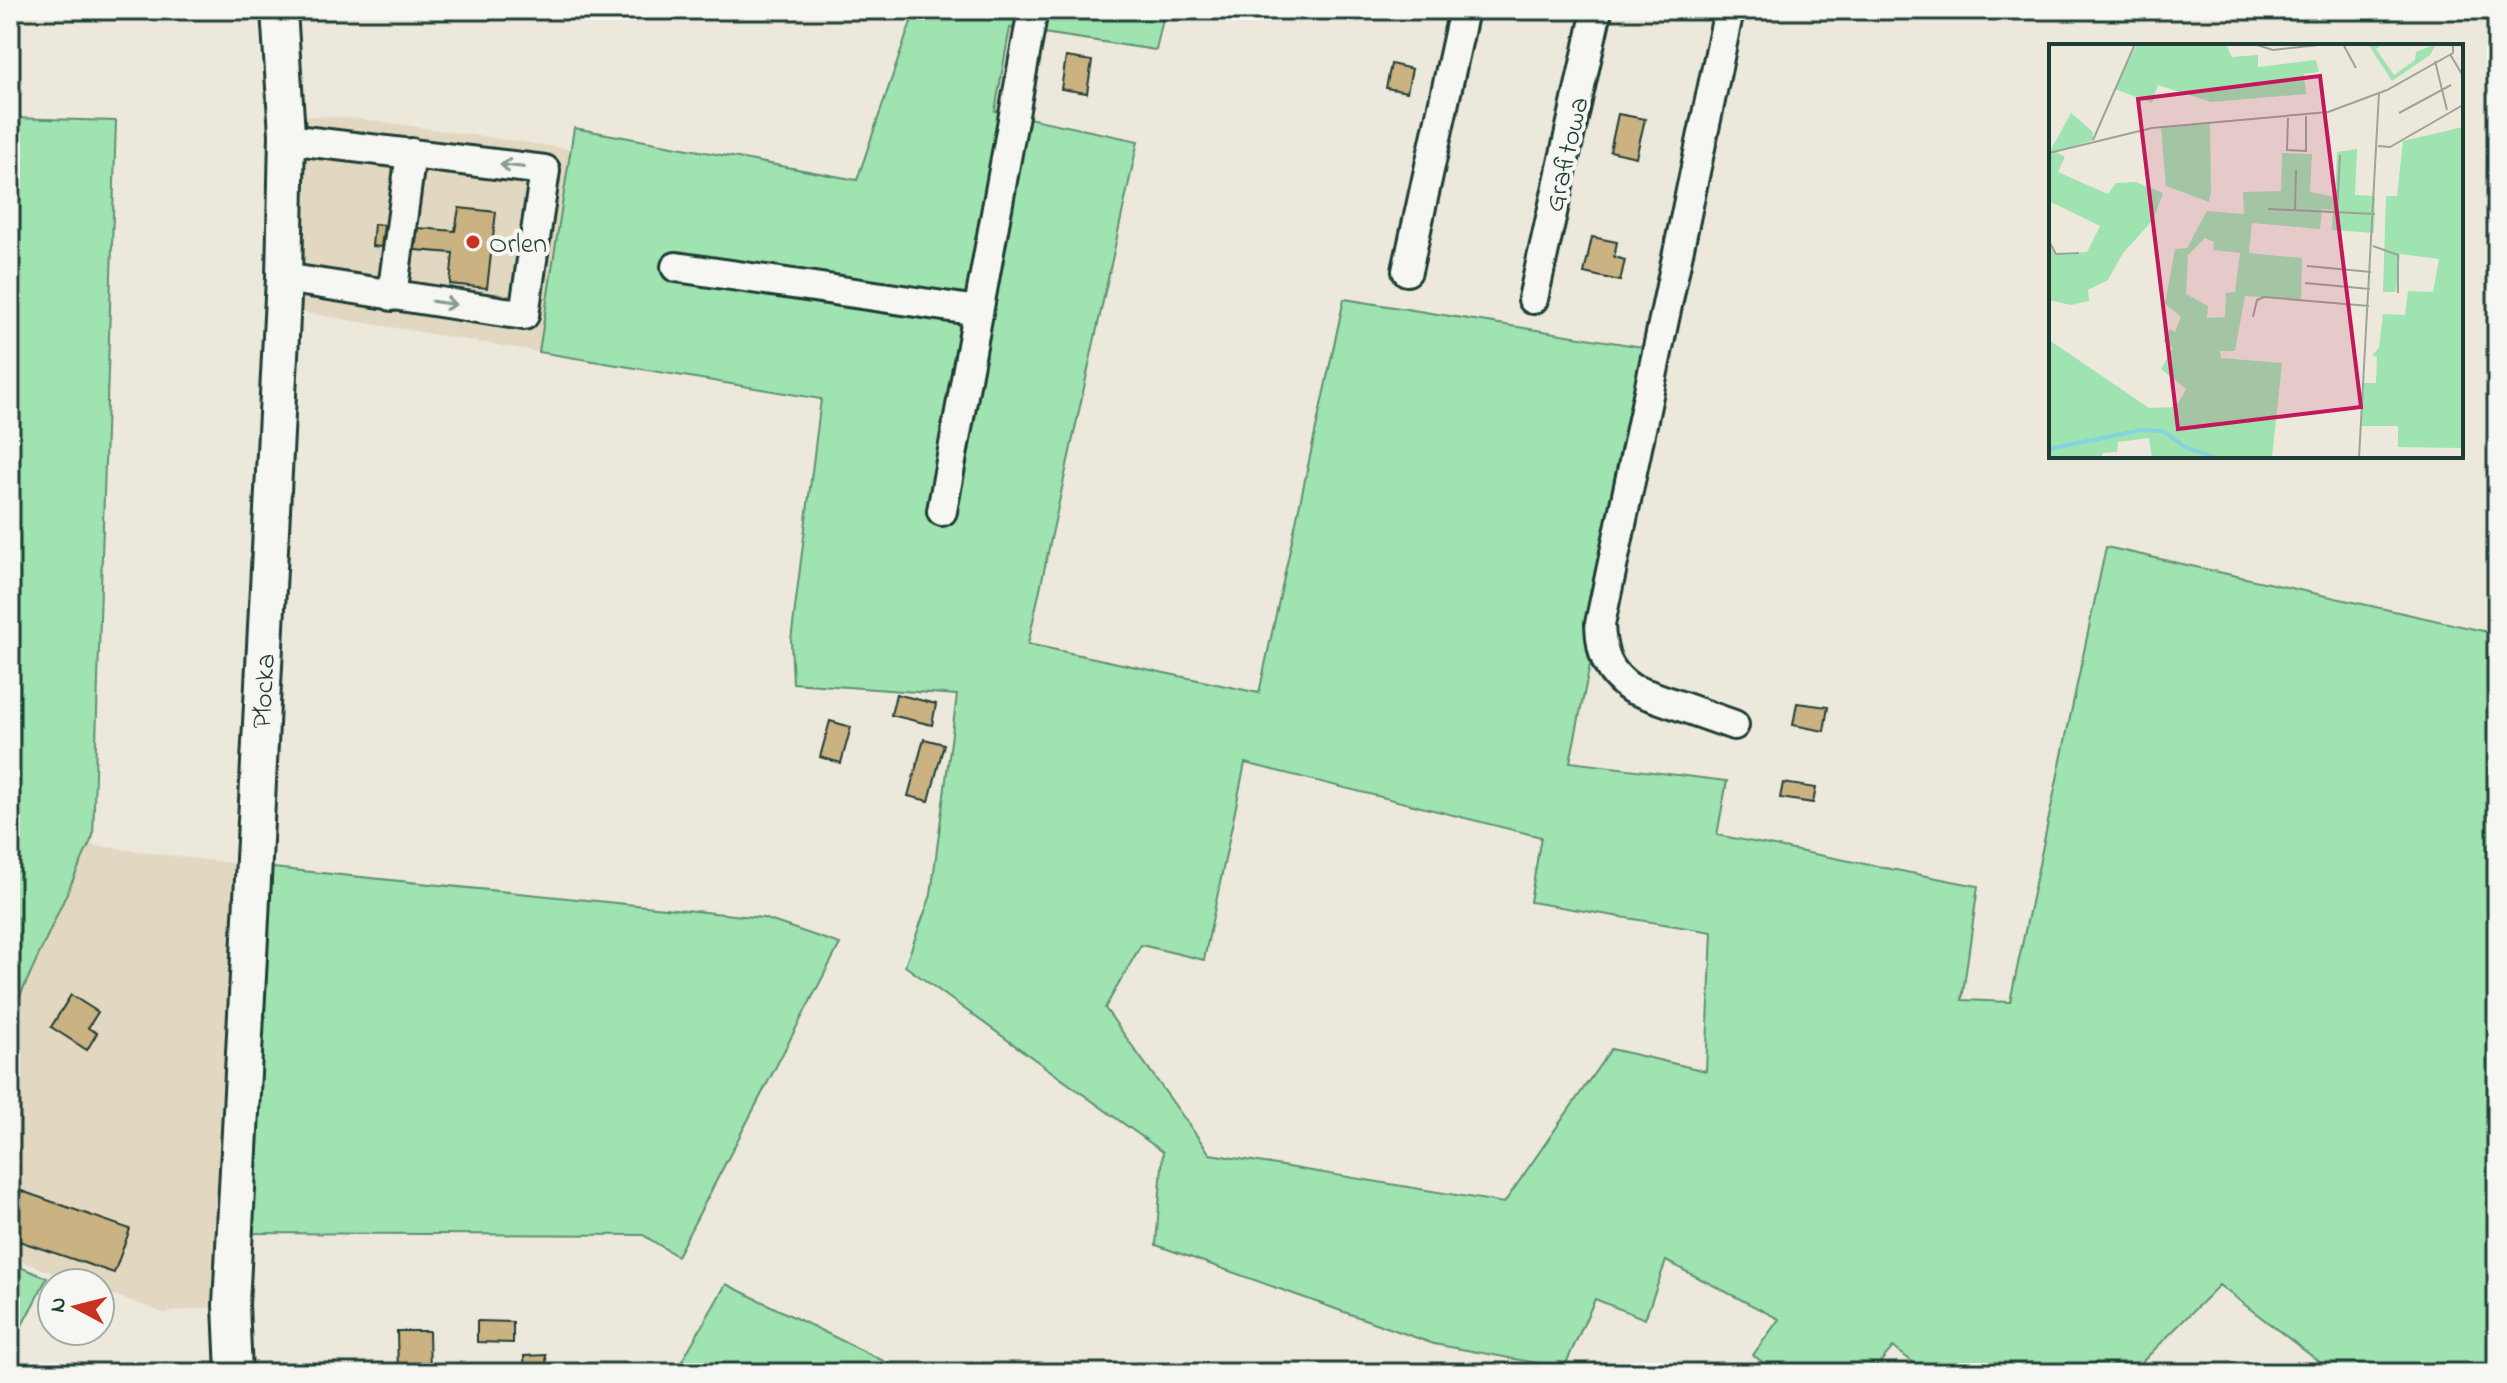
<svg xmlns="http://www.w3.org/2000/svg" width="2507" height="1383" font-family="'Indie Flower',sans-serif">
  <style>
    .built { fill: #e2d8c1 }
    .green { fill: #9ee3b0; stroke: #5e9072; stroke-width: 2; fill-rule: evenodd }
    .building { fill: #cab282; stroke: #1f3d34; stroke-width: 2 }
    .lines { fill: none; stroke-linecap: round; stroke-linejoin: round }
    .minor-casing { stroke: #1f3d34; stroke-width: 34 }
    .major-casing { stroke: #1f3d34; stroke-width: 40 }
    .minor { stroke: #f6f6f2; stroke-width: 28 }
    .major { stroke: #f6f6f2; stroke-width: 34 }
    .oneway { stroke: #8a9a93 }
    .poi-dot { fill: #c8321e; stroke: #f6f6f2; stroke-width: 3 }
    .labels { text-anchor: middle; stroke-width: 8; stroke-linejoin: round; paint-order: stroke }
    .street-label { font-size: 28px; fill: #1f3d34; stroke: #f6f6f2 }
    .poi-label { font-size: 28px; fill: #1f3d34; stroke: #f6f6f2; text-anchor: start }
    .inset-river { fill: none; stroke: #84d4df; stroke-width: 4 }
    .inset-road { fill: none; stroke: #9ba499; stroke-width: 2 }
    .view { fill: #c2185b; fill-opacity: 0.15; stroke: #c2185b; stroke-width: 4 }
    .inset-edge { fill: none; stroke: #1f3d34; stroke-width: 4 }
  </style>
  <rect width="100%" height="100%" fill="#ede8dc"/>
  <filter id="ink" filterUnits="userSpaceOnUse"><feTurbulence type="fractalNoise" baseFrequency=".0125" numOctaves="2"/><feDisplacementMap in="SourceGraphic" scale="16" xChannelSelector="R" yChannelSelector="G"/><feConvolveMatrix kernelMatrix="1 2 1 2 8 2 1 2 1" color-interpolation-filters="sRGB"/></filter>
  <g filter="url(#ink)">
    <path class="built" d="M300 115 362 119 570 149 539 352 295 311Z
      M90 845 253 866 231 1305 164 1313 100 1290V1283H81L10 1257V1018Z"/>
    <path class="green" d="M915 10H1165L1156 50 1010 28 995 111 1138 141 1028 644 1259 693 1344 299 1655 349 1570 762 1727 781 1717 835 1978 886 1962 1000 2010 1002 2106 547 2497 634V1373H2334L2219 1285 2131 1373H1927L1893 1347 1871 1373H1777L1753 1355 1779 1319 1666 1261 1645 1319 1595 1299 1564 1368 1434 1344 1156 1245 1163 1152 905 966 931 895 957 695 793 683 791 641 821 399 539 352 574 128 857 180ZM1245 763 1541 837 1530 902 1712 932 1706 1071 1611 1049 1504 1203 1210 1154 1105 1008 1141 945 1204 960Z
      M10 118 116 121 93 836 10 1018Z
      M253 866 763 918 840 944 677 1256 643 1235 234 1233Z
      M10 1263 47 1278 10 1348Z
      M726 1284 908 1373H675Z"/>
    <path class="building" d="M1066 57 1092 61 1087 93 1061 89Z
      M1391 64 1412 69 1407 92 1386 88Z
      M1618 114 1645 119 1636 157 1610 151Z
      M459 208 496 212 487 288 450 284 453 253 415 250 418 228 455 231Z
      M374 224 384 225 381 247 372 246Z
      M1592 237 1617 242 1614 257 1625 260 1620 281 1584 273Z
      M896 694 936 704 932 725 891 715Z
      M1797 703 1828 707 1824 731 1793 725Z
      M830 721 851 727 841 763 820 757Z
      M924 739 944 744 929 801 908 796Z
      M1783 783 1816 788 1813 803 1780 798Z
      M71 995 98 1012 88 1028 97 1033 87 1050 51 1027Z
      M10 1187 130 1229 114 1273 10 1238Z
      M477 1321 513 1322V1343L477 1342Z
      M397 1331H429L430 1372H398Z
      M546 1355 547 1373H525L524 1356Z"/>
    <g class="lines">
      <g class="minor-casing">
        <path id="minor" d="M1729 10 1600 624C1601 653 1607 673 1632 689L1734 725
          M676 267 978 311
          M1407 271 1464 10
          M284 278 524 315 545 170 287 139
          M392 296 411 153
          M1533 299 1597 10
          M942 511 1033 10"/>
      </g>
      <g class="major-casing">
        <path id="major" d="M234 1373 231 1305 284 278 287 134 279 10"/>
      </g>
      <use href="#minor" class="minor"/>
      <use href="#major" class="major"/>
    </g>
    <defs><path id="oneway-shaft" d="M-6 0H5M1.5-3L5.5 0L1.5 3" fill="none" stroke-width="1.6" stroke-linecap="round" stroke-linejoin="round" transform="scale(2)"/></defs>
    <g class="oneway">
      <use href="#oneway-shaft" transform="translate(512 166) rotate(-173)"/>
      <use href="#oneway-shaft" transform="translate(444 303) rotate(8)"/>
    </g>
  </g>
  <circle class="poi-dot" cx="473" cy="242" r="8"/>
  <g class="labels">
    <g class="street-label">
      <text transform="translate(1565 154) rotate(-77)" y="10">Grafitowa</text>
      <text transform="translate(262 691) rotate(-87)" y="10">Płocka</text>
    </g>
    <g class="poi-label">
      <text x="489" y="252">Orlen</text>
    </g>
  </g>
  <g transform="translate(2049 44)">
    <rect width="414" height="414" fill="#ede8dc"/>
    <path d="M88 0H177L183 13 209 11V23L267 16 270 28 255 30 257 50 162 58 109 41 103 59 66 45ZM319 0H334L327 5 345 31 366 16 367 8 387 0 381 11 343 37ZM22 69 44 88V96L7 108 16 113 9 128 59 150 67 139 87 138 114 149 104 176 74 209 59 236 39 246 40 257 22 261 0 256V197L7 210 38 208 51 182 0 157V109ZM161 80 162 148 160 158 117 142 112 83ZM414 83V404L349 403V382H312L315 339H327L328 313 323 311 330 304 334 270 356 271 359 247 384 248 390 215 351 210 347 248H334L337 152H348L354 97ZM308 105 306 151 326 152 325 189 283 186 284 166 273 165 271 185 203 179 200 209 253 214 252 256 196 252 186 307H171L172 314 233 319 223 414H103L100 394 69 398 68 408 53 409V414H0V296L100 364 127 363 137 345 112 325 124 304 114 297 121 285 126 288 132 273 116 260 126 205 138 204 158 167 195 170 194 148 232 147 233 109 263 110 261 148 286 153 288 108ZM156 194 165 198 164 206 191 209 186 248 177 249 176 273 158 274 159 262 137 250 139 211Z" fill="#9ee3b0" fill-rule="evenodd"/>
    <path class="inset-river" d="M0 405 92 386 114 387 136 403 167 414"/>
    <path class="inset-road" d="M205 0 224 6 279 0M294 0 307 24M401 10 414 32M386 17 398 66M350 69 402 41M239 74 238 106 257 107V72M44 96 86 0M329 102 341 103 414 61M0 109 103 84 279 68 338 46 404 9V0M219 165 326 170M246 166 247 126M288 169 291 111M0 197 7 210 30 209M324 202 349 211V249M258 222 322 228M256 239 321 245M204 273 208 256 215 253 320 262M310 414 330 49"/>
    <path class="view" d="M271 32 312 363 129 385 89 55Z"/>
    <rect width="414" height="414" class="inset-edge"/>
  </g>
  <rect width="2507" height="1383" fill="none" stroke="#f6f6f2" stroke-width="40"/>
  <rect x="20" y="20" width="2467" height="1343" fill="none" stroke="#1f3d34" stroke-width="3" filter="url(#ink)"/>
  <g transform="translate(76 1307) rotate(277)"><circle r="38" fill="#f6f6f2" stroke="#a0aca6" stroke-width="2"/>
  <path d="M0-6L14 30L0 20L-14 30Z" fill="#c8321e"/>
  <text y="-12" font-size="22" font-weight="bold" text-anchor="middle" fill="#1f3d34">N</text>
  </g>
</svg>
